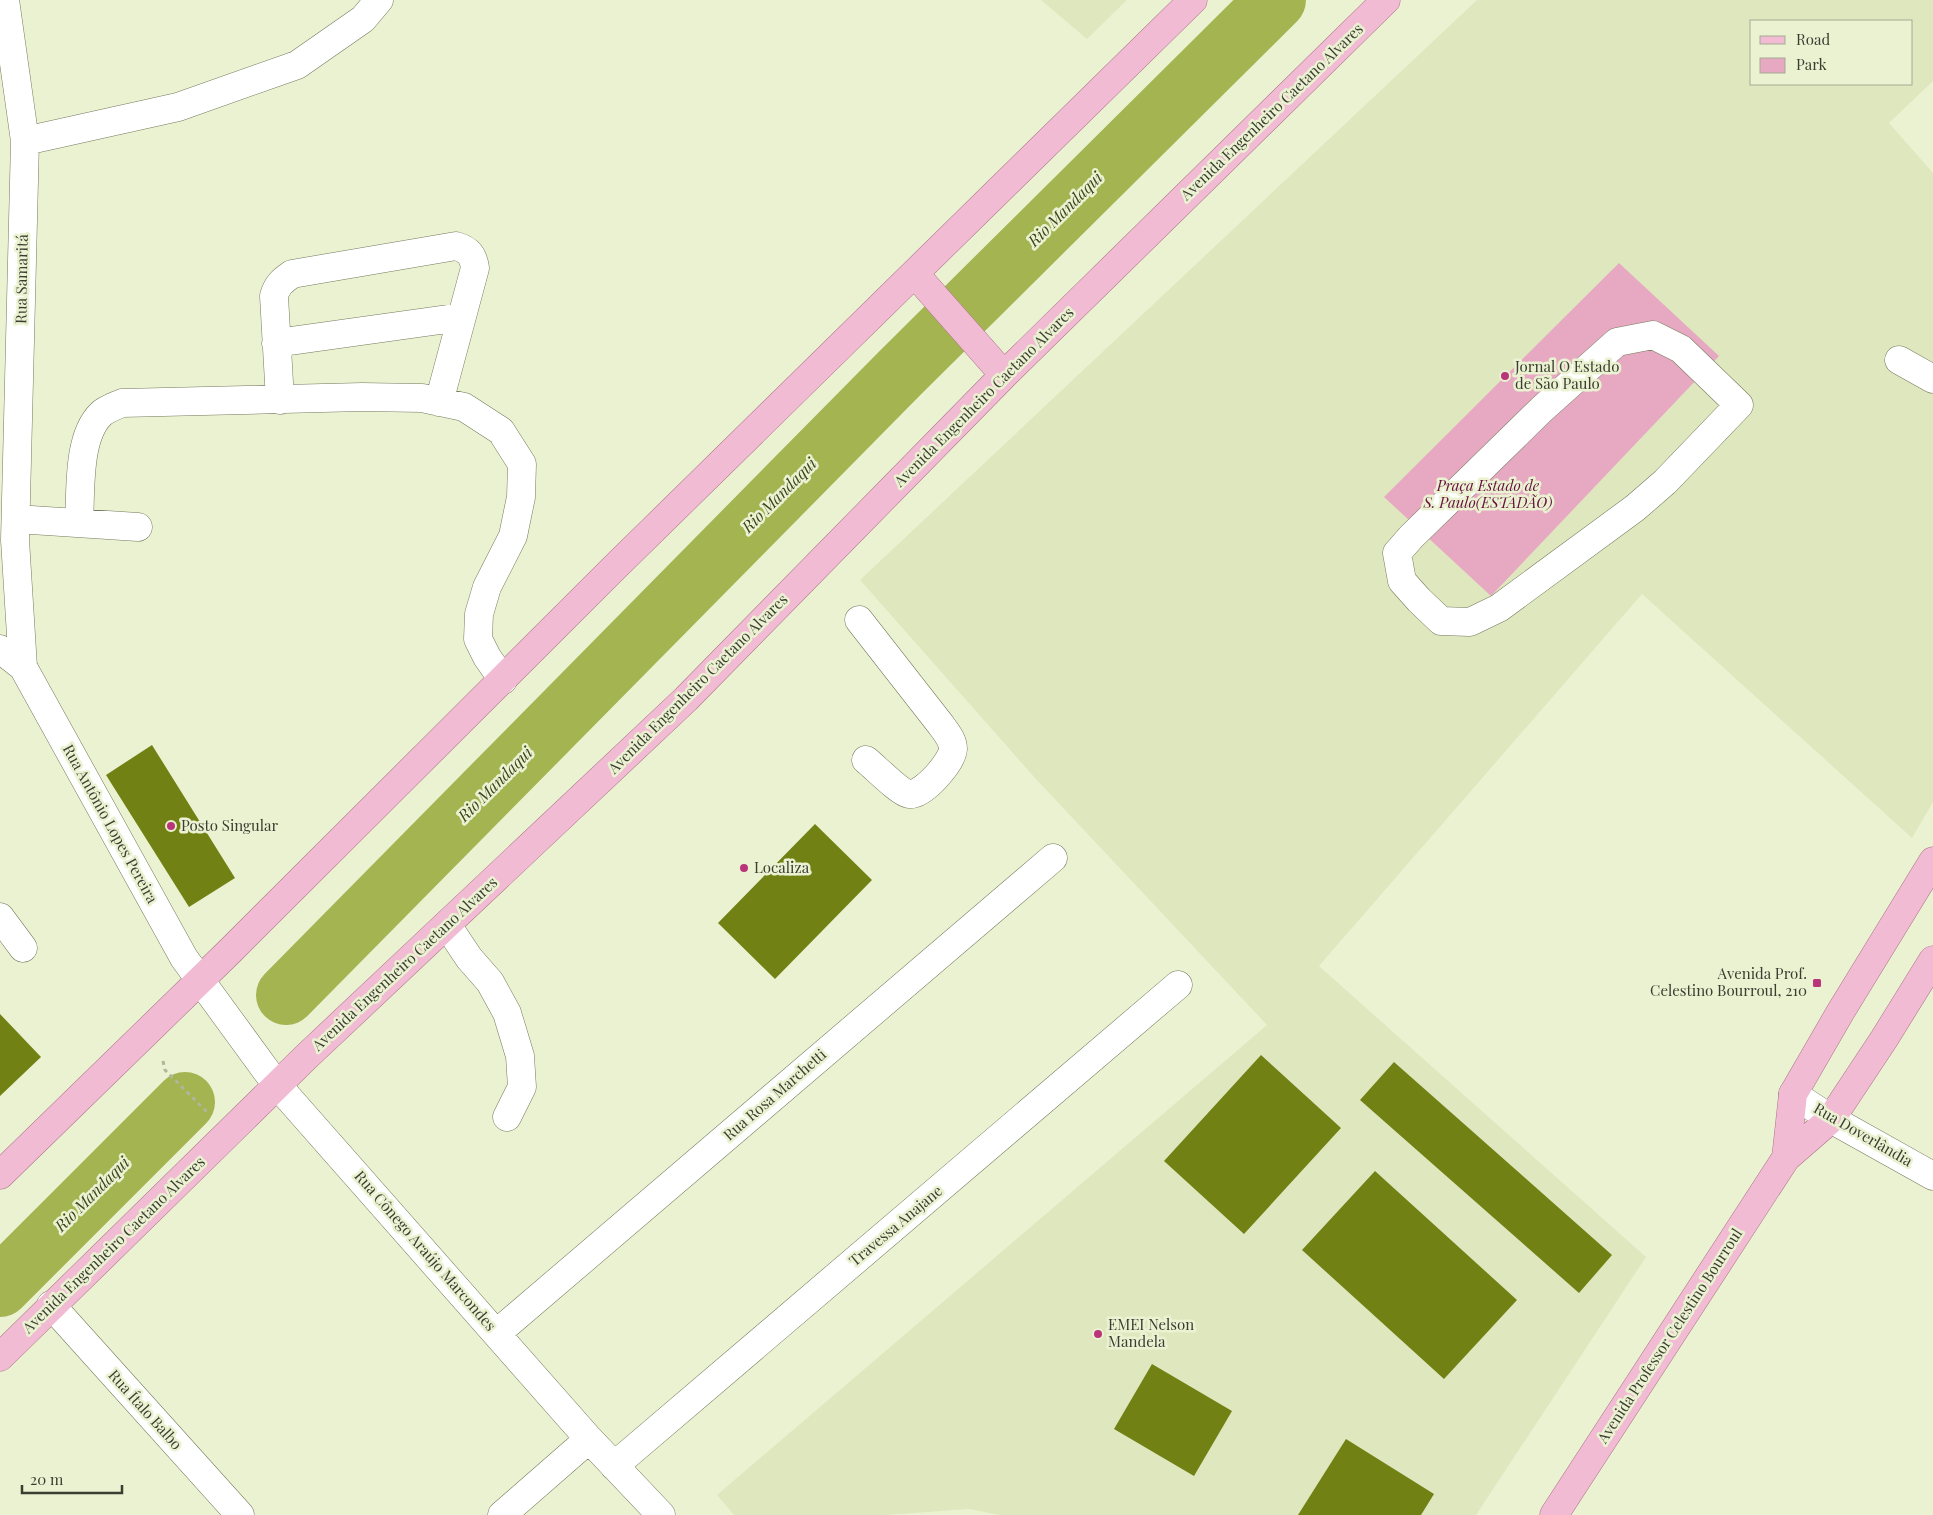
<svg xmlns="http://www.w3.org/2000/svg" width="1933" height="1515" font-family="'Playfair Display',serif">
  <style>
    .built { fill: #dfe7bf; fill-rule: evenodd }
    .green { fill: #e7a9c2 }
    .lines { fill: none; stroke-linecap: round; stroke-linejoin: round }
    .river { stroke: #a3b451; stroke-width: 60 }
    .building { fill: #728114 }
    .minor-casing { stroke: #747a5d; stroke-width: 29 }
    .major-casing { stroke: #ab7287; stroke-width: 29 }
    .path { stroke: #b0b69c; stroke-width: 3; stroke-dasharray: 4 4; stroke-linecap: butt }
    .minor { stroke: #fff; stroke-width: 28 }
    .major { stroke: #f1bcd3; stroke-width: 28 }
    .poi-dot { fill: #b93478; stroke: #ebf2d2; stroke-width: 2 }
    .labels { text-anchor: middle; stroke-width: 5; stroke-linejoin: round; paint-order: stroke }
    .street-label { font-size: 15px; fill: #3b3d31; stroke: #ebf2d2 }
    .poi-label { font-size: 15px; fill: #3b3d31; stroke: #ebf2d2; text-anchor: start }
    .park-label { font-size: 15px; font-style: italic; fill: #66113f; stroke: #ebf2d2 }
    .water-label { font-size: 16px; font-style: italic; fill: #3d441b; stroke: #ebf2d2 }
  </style>
  <rect width="100%" height="100%" fill="#ebf2d2"/>
  <path class="built" d="M1041 0H1127L1087 39Z
    M1477 0H1933V81L1889 123 1933 173V802L1912 838 1642 594 1319 966 1646 1257 1476 1515H1000L969 1509 886 1515H734L717 1495 1267 1025 1035 778 860 580ZM1752 21H1912V84H1752Z"/>
  <path class="green" d="M1619 263 1719 356 1491 596 1384 497Z"/>
  <g class="lines">
    <path class="river" d="M286 995 900 373 1276 0
      M0 1287 185 1102"/>
  </g>
  <path class="building" d="M152 745 235 878 189 907 106 775Z
    M815 824 872 880 775 979 718 923Z
    M0 1014 41 1057 0 1096Z
    M1261 1055 1341 1128 1244 1234 1164 1161Z
    M1394 1062 1612 1255 1579 1293 1360 1100Z
    M1375 1171 1517 1300 1444 1379 1302 1250Z
    M1152 1364 1232 1411 1194 1476 1114 1429Z
    M1346 1439 1434 1494 1421 1515H1298Z"/>
  <g class="lines">
    <g class="minor-casing">
      <path id="minor" d="M5 0 25 141 15 540 23 667
        M25 141 178 107 297 65 363 19 379 0
        M1653 335 1681 349 1739 405 1665 482 1635 508 1499 608 1470 622 1441 621 1419 600 1402 581 1397 553 1411 537 1542 409 1617 342Z
        M276 343 462 317
        M1899 360 1933 379
        M280 400 274 296C277 285 282 281 292 274L456 246C469 250 473 255 475 268L439 402
        M16 519 138 527
        M79 523C81 492 77 437 101 414 106 409 115 406 122 403L362 397 422 398 464 407 501 431 522 464 521 497 513 536 487 587 479 614 478 639 487 657 503 680
        M859 620 941 725C946 732 953 740 953 749 952 762 923 796 909 794 899 792 875 767 866 760
        M0 649 23 667 184 958 265 1069 278 1086 589 1439 661 1515
        M0 917 23 948
        M447 925 469 958 490 982 507 1013 520 1056 522 1087 507 1117
        M1793 1094 1831 1119 1933 1176
        M51 1305 240 1515
        M497 1333 1053 858
        M614 1466 1178 985
        M502 1515 589 1439"/>
    </g>
    <g class="major-casing">
      <path id="major" d="M915 274 1004 375
        M1786 1158 1793 1094 1841 1011 1933 861
        M0 1175 230 951 615 567 1193 0
        M0 1357 306 1057 686 699 1004 375 1386 0
        M1554 1515 1786 1158 1831 1119 1884 1039 1933 960"/>
    </g>
    <path class="path" d="M163 1061 165 1070 207 1112"/>
    <use href="#minor" class="minor"/>
    <use href="#major" class="major"/>
  </g>
  <g class="poi-dot">
    <circle cx="1505" cy="376" r="5"/>
    <circle cx="171" cy="826" r="5"/>
    <circle cx="744" cy="868" r="5"/>
    <rect x="1812" y="978" width="10" height="10" rx="2.5"/>
    <circle cx="1098" cy="1334" r="5"/>
  </g>
  <g class="labels">
    <g class="street-label">
      <text transform="translate(1272 112) rotate(-44)" y="5">Avenida Engenheiro Caetano Alvares</text>
      <text transform="translate(22 279) rotate(-89)" y="5">Rua Samaritá</text>
      <text transform="translate(984 397) rotate(-45)" y="5">Avenida Engenheiro Caetano Alvares</text>
      <text transform="translate(698 684) rotate(-45)" y="5">Avenida Engenheiro Caetano Alvares</text>
      <text transform="translate(110 824) rotate(61)" y="5">Rua Antônio Lopes Pereira</text>
      <text transform="translate(405 964) rotate(-43)" y="5">Avenida Engenheiro Caetano Alvares</text>
      <text transform="translate(775 1095) rotate(-41)" y="5">Rua Rosa Marchetti</text>
      <text transform="translate(1863 1135) rotate(30)" y="5">Rua Doverlândia</text>
      <text transform="translate(896 1226) rotate(-40)" y="5">Travessa Anajane</text>
      <text transform="translate(114 1245) rotate(-44)" y="5">Avenida Engenheiro Caetano Alvares</text>
      <text transform="translate(425 1251) rotate(49)" y="5">Rua Cônego Araújo Marcondes</text>
      <text transform="translate(1670 1336) rotate(-57)" y="5">Avenida Professor Celestino Bourroul</text>
      <text transform="translate(145 1410) rotate(48)" y="5">Rua Ítalo Balbo</text>
    </g>
    <g class="poi-label">
      <text x="1515" y="372">Jornal O Estado<tspan x="1515" dy="17">de São Paulo</tspan></text>
      <text x="181" y="831">Posto Singular</text>
      <text x="754" y="873">Localiza</text>
      <text x="1807" y="979" text-anchor="end">Avenida Prof.<tspan x="1807" dy="17">Celestino Bourroul, 210</tspan></text>
      <text x="1108" y="1330">EMEI Nelson<tspan x="1108" dy="17">Mandela</tspan></text>
    </g>
    <g class="park-label">
      <text x="1488" y="491">Praça Estado de<tspan x="1488" dy="17">S. Paulo(ESTADÃO)</tspan></text>
    </g>
    <g class="water-label">
      <text transform="translate(1065 209) rotate(-45)" y="6">Rio Mandaqui</text>
      <text transform="translate(779 495) rotate(-45)" y="6">Rio Mandaqui</text>
      <text transform="translate(495 784) rotate(-45)" y="6">Rio Mandaqui</text>
      <text transform="translate(92 1194) rotate(-45)" y="6">Rio Mandaqui</text>
    </g>
  </g>
  <rect x="1750" y="20" width="162" height="65" fill="#ebf2d2" stroke="#a5aa92"/>
  <rect x="1760" y="36" width="25" height="8" fill="#f1bcd3" stroke="#a5aa92"/>
  <text x="1796" y="45" font-size="15" fill="#3b3d31">Road</text>
  <rect x="1760" y="58" width="25" height="15" fill="#e7a9c2" stroke="#a5aa92"/>
  <text x="1796" y="70" font-size="15" fill="#3b3d31">Park</text>
  <path d="M22 1485v8h100v-8" fill="none" stroke="#3b3d31" stroke-width="2.5"/>
  <text x="30" y="1485" font-size="15" fill="#3b3d31" stroke="#ebf2d2" stroke-width="4" paint-order="stroke">20 m</text>
</svg>
